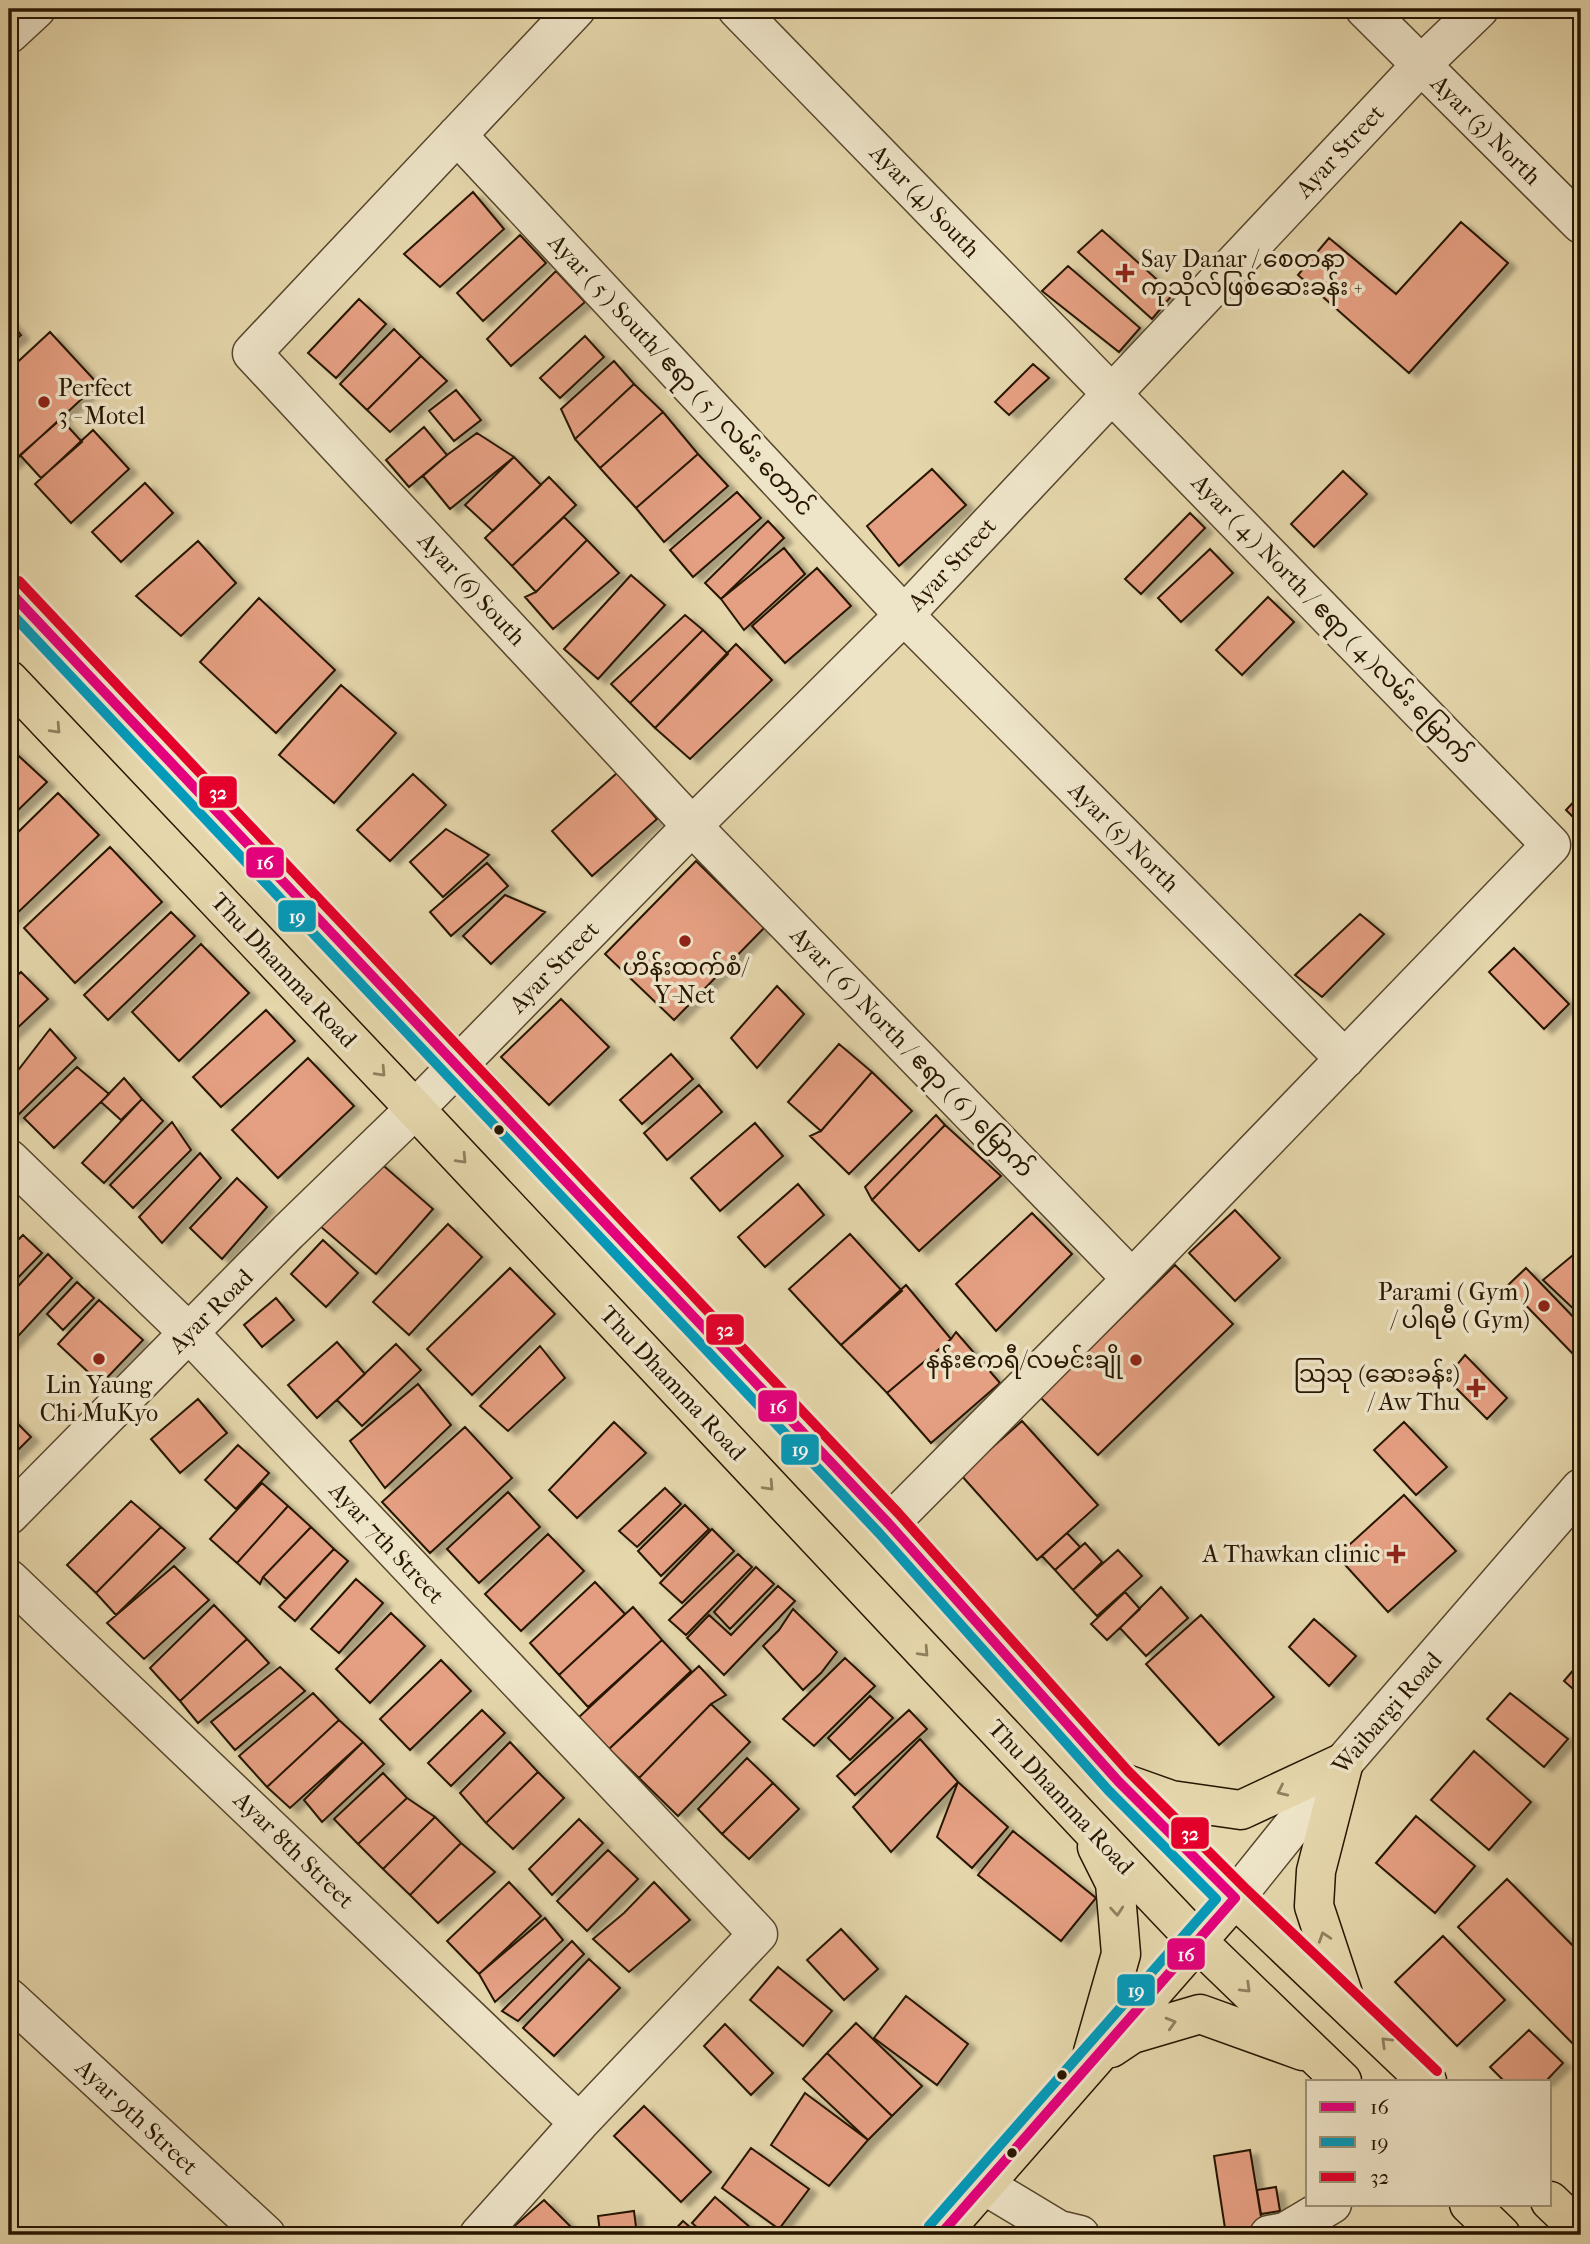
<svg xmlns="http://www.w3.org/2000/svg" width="1590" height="2244" font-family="'IM FELL French Canon','Noto Sans Myanmar',serif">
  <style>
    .building { fill: #e59f82; stroke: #281601; stroke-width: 2; filter: url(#shadow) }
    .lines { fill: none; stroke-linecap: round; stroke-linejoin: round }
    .minor-casing { stroke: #57462c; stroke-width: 41 }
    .major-casing { stroke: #281601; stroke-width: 41 }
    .minor { stroke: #eee4c8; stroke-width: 38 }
    .major { stroke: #e5d6ab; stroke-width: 38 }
    .bus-1-casing { stroke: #eee4c8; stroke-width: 16 }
    .bus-2-casing { stroke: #eee4c8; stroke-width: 16 }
    .bus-3-casing { stroke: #eee4c8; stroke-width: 16 }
    .bus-1 { stroke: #e5007d; stroke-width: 10 }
    .bus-2 { stroke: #049aba; stroke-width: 10 }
    .bus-3 { stroke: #e4002b; stroke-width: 10 }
    .oneway { stroke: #90805e }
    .poi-dot { fill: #8f2418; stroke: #eee4c8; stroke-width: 2.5 }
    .bus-dot { fill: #281601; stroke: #eee4c8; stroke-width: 2.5 }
    .labels { text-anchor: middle; stroke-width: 7; stroke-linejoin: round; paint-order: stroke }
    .street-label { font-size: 24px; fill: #281601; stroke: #eee4c8 }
    .poi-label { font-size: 24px; fill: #281601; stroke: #eee4c8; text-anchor: end }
    .line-badge { stroke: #eee4c8; stroke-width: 2.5 }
    .badge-label { font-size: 19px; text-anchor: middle; font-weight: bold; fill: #fff }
  </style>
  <defs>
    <filter id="shadow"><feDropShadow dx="8" dy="4.5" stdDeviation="2" flood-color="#0004"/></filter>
  </defs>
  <rect width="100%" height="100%" fill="#e5d6ab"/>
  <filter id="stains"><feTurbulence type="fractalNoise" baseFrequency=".00286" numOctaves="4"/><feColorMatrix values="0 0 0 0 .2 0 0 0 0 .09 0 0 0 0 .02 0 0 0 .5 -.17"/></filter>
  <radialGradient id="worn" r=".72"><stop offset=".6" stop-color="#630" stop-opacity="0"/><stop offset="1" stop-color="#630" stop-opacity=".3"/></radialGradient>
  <path class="building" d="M473 192 504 229 440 287 404 254Z
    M1461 222 1508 263 1409 373 1298 275 1329 238 1396 294Z
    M1102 230 1173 294 1152 319 1078 252Z
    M520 235 546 263 483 321 457 293Z
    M1068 266 1140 328 1119 352 1042 291Z
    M556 271 585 302 511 366 487 339Z
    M359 299 386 324 336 378 308 353Z
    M9 320 21 335 9 345Z
    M394 329 421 356 367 410 340 384Z
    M50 332 98 384 9 466V370Z
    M585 336 604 357 560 398 540 378Z
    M421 356 447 381 390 432 367 410Z
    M614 361 634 384 575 439 561 409Z
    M1033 364 1049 378 1009 415 995 402Z
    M634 384 663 412 600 468 575 439Z
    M456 390 481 420 454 441 429 411Z
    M663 412 698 454 636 508 600 468Z
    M61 419 82 442 41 478 20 455Z
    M424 427 447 455 409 487 386 460Z
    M93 430 129 469 71 523 35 484Z
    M477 433 514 457 450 509 423 476 447 455Z
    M698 454 728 486 664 542 636 508Z
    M514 457 541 485 493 531 465 505Z
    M932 469 966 505 899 566 867 526Z
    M1343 471 1367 494 1314 547 1291 524Z
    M549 477 576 505 512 566 485 538Z
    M145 483 173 513 121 562 92 532Z
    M737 492 761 518 693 577 670 550Z
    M1190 513 1205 528 1141 594 1125 579Z
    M564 517 587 540 536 592 512 566Z
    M768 521 784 538 721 599 705 583Z
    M587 540 619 573 553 629 525 597 536 592Z
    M198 541 236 583 181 636 136 596Z
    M784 548 805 574 744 630 721 599Z
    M1210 549 1233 573 1181 622 1158 598Z
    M817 568 851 606 785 663 752 626Z
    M631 575 665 605 598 679 564 649Z
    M1268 597 1294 622 1242 675 1216 650Z
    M259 598 335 670 276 733 200 662Z
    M685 615 703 630 630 703 611 684Z
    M703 630 728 654 655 728 630 703Z
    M736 644 772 680 690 759 655 728Z
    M341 685 396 733 334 803 279 755Z
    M9 747 47 782 9 819Z
    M617 773 657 819 592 876 552 831Z
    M413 774 446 805 390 861 357 830Z
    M58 793 99 835 9 921V841Z
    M1581 794V825L1566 810Z
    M446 829 489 855 443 897 410 862Z
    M110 847 162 902 75 983 24 928Z
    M696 861 764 928 674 1020 605 954Z
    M487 863 508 886 451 936 430 912Z
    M505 895 545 912 491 964 463 936Z
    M171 912 195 936 108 1020 84 995Z
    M1360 914 1384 934 1322 997 1295 975Z
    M201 944 249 993 179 1061 132 1012Z
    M1514 948 1569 1004 1544 1029 1489 972Z
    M21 972 48 999 9 1036V983Z
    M777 986 804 1014 757 1068 731 1038Z
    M561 999 609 1047 549 1105 501 1057Z
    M266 1010 295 1041 221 1107 193 1077Z
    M50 1029 76 1058 14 1119 9 1113V1082Z
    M839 1044 872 1072 821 1131 788 1102Z
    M671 1054 693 1079 642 1124 620 1100Z
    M308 1058 354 1106 278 1178 232 1130Z
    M77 1067 109 1094 54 1148 24 1118Z
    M872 1072 912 1111 849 1174 810 1136 821 1131Z
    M124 1078 142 1099 121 1120 101 1102Z
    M699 1085 722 1112 667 1160 644 1133Z
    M142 1099 163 1121 104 1183 82 1163Z
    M936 1115 945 1125 872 1200 865 1187Z
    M172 1122 191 1150 133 1208 110 1185Z
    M755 1123 783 1156 720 1211 691 1178Z
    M945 1125 1001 1176 919 1251 872 1200Z
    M200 1153 221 1178 162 1243 139 1217Z
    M377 1160 433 1209 376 1274 320 1226Z
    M237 1178 267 1207 222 1259 190 1228Z
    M798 1184 824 1215 765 1267 738 1237Z
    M1235 1210 1280 1258 1235 1301 1189 1253Z
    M1032 1213 1072 1254 996 1331 956 1284Z
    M448 1224 482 1257 409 1335 373 1302Z
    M850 1234 902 1291 841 1345 789 1289Z
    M23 1235 42 1253 9 1287V1249Z
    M323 1240 358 1273 326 1307 291 1274Z
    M48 1254 72 1278 9 1346V1296Z
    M1573 1255 1581 1263V1316L1543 1280Z
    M1175 1265 1233 1324 1098 1455 1040 1397Z
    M510 1268 555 1314 472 1395 427 1349Z
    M1526 1268 1581 1325V1352L1576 1357 1507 1286Z
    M77 1282 94 1298 63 1330 47 1314Z
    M906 1285 951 1339 887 1393 841 1345Z
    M276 1298 294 1320 262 1347 244 1325Z
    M99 1300 143 1340 101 1384 58 1344Z
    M956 1332 1000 1383 931 1443 887 1393 951 1339Z
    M337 1342 365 1374 317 1418 288 1385Z
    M396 1344 421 1370 362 1426 337 1400Z
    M540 1346 565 1378 508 1431 480 1406Z
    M1465 1355 1507 1398 1487 1419 1446 1378Z
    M418 1384 451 1425 385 1488 350 1441Z
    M198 1399 227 1433 180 1473 151 1439Z
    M9 1415 31 1437 9 1459Z
    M1022 1421 1098 1505 1037 1560 961 1475Z
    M614 1422 646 1453 577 1518 549 1490Z
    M1404 1422 1447 1467 1416 1495 1374 1450Z
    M465 1427 512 1478 430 1553 382 1502Z
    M238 1445 269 1473 236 1509 205 1480Z
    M262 1483 288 1506 237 1563 210 1539Z
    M665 1488 681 1504 637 1547 619 1531Z
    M508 1492 540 1527 479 1583 447 1549Z
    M1404 1495 1456 1551 1388 1612 1337 1556Z
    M131 1501 161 1527 96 1593 67 1565Z
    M685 1505 709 1529 661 1576 638 1551Z
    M288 1506 311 1527 263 1577 260 1584 237 1563Z
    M161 1527 185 1548 116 1615 96 1593Z
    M311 1527 334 1549 286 1599 263 1577Z
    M712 1529 734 1551 682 1603 660 1583Z
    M1067 1533 1080 1547 1055 1570 1042 1556Z
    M548 1534 584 1571 521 1631 485 1594Z
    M1085 1543 1102 1562 1073 1590 1055 1570Z
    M334 1549 348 1561 295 1621 279 1607Z
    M1118 1550 1142 1576 1097 1616 1073 1590Z
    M738 1554 752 1567 686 1635 669 1620Z
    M174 1566 209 1600 144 1659 107 1623Z
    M756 1567 774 1584 730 1629 714 1612Z
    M356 1579 383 1603 339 1653 311 1629Z
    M595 1582 625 1614 559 1675 530 1643Z
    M778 1586 795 1601 724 1675 687 1638 709 1615 731 1635Z
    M1161 1587 1188 1618 1146 1656 1120 1628Z
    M1125 1592 1140 1609 1107 1640 1091 1624Z
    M214 1605 247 1639 180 1701 150 1668Z
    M633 1607 662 1640 588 1707 559 1675Z
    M793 1609 837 1652 821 1673 803 1690 763 1646 779 1630Z
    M391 1613 425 1646 370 1703 336 1669Z
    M1201 1615 1274 1697 1219 1745 1146 1664Z
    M1314 1619 1356 1656 1329 1686 1289 1647Z
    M247 1639 269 1663 198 1723 180 1701Z
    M662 1640 691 1671 609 1749 578 1718Z
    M845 1658 875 1686 814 1746 783 1719Z
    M441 1660 471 1691 410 1750 380 1719Z
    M1581 1661V1696L1564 1681Z
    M699 1666 726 1695 711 1704 639 1778 609 1749Z
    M280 1667 305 1691 235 1750 211 1722Z
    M313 1693 339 1720 267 1787 239 1756Z
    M1510 1693 1568 1739 1544 1767 1487 1719Z
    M870 1696 893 1718 850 1760 828 1738Z
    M711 1704 750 1742 678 1816 639 1778Z
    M482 1710 505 1733 451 1786 428 1763Z
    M909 1710 927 1729 855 1795 837 1776Z
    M339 1720 363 1742 290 1808 267 1787Z
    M920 1739 958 1782 891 1852 853 1807Z
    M363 1742 384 1764 322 1822 304 1800Z
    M510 1742 538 1772 486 1823 460 1793Z
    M1474 1751 1531 1802 1489 1850 1431 1800Z
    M747 1758 773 1783 722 1834 698 1809Z
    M538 1772 564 1798 513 1849 486 1823Z
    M383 1773 407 1798 358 1844 334 1819Z
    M958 1782 1008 1827 972 1868 937 1837Z
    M773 1783 799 1809 749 1859 722 1834Z
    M407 1798 435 1817 383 1869 358 1844Z
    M1416 1816 1475 1866 1435 1913 1376 1863Z
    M435 1817 461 1843 410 1895 383 1869Z
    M579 1819 603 1843 552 1895 529 1869Z
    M1013 1831 1096 1898 1061 1941 978 1875Z
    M461 1843 495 1872 438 1923 410 1895Z
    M608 1850 638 1879 587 1931 557 1901Z
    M1507 1879 1581 1954V2052L1458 1927Z
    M509 1882 541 1916 479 1974 447 1941Z
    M654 1882 690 1920 629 1972 593 1939 624 1913Z
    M545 1918 563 1940 495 2002 479 1974Z
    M841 1929 878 1969 844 2000 807 1960Z
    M1443 1936 1505 2000 1457 2046 1395 1982Z
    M572 1941 584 1954 518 2021 502 2011Z
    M589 1959 620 1988 554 2056 523 2028Z
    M778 1967 832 2011 803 2046 750 2000Z
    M906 1996 968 2044 937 2085 874 2038Z
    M856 2023 922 2086 892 2116 827 2053Z
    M725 2024 773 2073 751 2095 704 2046Z
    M1529 2030 1563 2063 1546 2081H1504L1490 2067Z
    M827 2053 892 2116 868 2140 803 2079Z
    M805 2093 868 2140 829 2186 771 2145Z
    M644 2106 711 2172 681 2202 614 2136Z
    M751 2148 809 2189 779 2229 722 2188Z
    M1250 2150 1264 2235H1226L1214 2156Z
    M1276 2187 1280 2211 1261 2214 1257 2190Z
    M715 2197 759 2235H706L692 2223Z
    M544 2200 579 2235H517L511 2229Z
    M634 2211 636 2227 600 2232 598 2216Z
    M683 2221 699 2235H670Z"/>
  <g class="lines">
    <g class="minor-casing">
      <path id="minor" d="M576 9 252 353 692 826 1132 1279
        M737 9 1551 845 1132 1279 889 1524
        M1365 9 1581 224
        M9 34 36 9
        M457 135 904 615 1345 1059
        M9 1159 189 1333 758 1934 579 2123 479 2235
        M9 1515 288 1232 415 1109 692 826 904 615 1421 65 1479 9
        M9 1579 579 2123
        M1235 1898 1344 1762 1581 1488
        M9 1998 266 2235
        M984 2185 1059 2230 1080 2235
        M1269 2235 1285 2232 1332 2204"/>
    </g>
    <g class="major-casing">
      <path id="major" d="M9 591 458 1065 889 1524 1118 1781 1235 1898 1427 2081
        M9 680 415 1109 1087 1825 1197 1941 1342 2081
        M1126 1784 1171 1800 1241 1810 1344 1762
        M1344 1997 1314 1906 1316 1871 1344 1762
        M1111 2048 1132 2034 1200 2014 1303 2051
        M1093 2052 1121 1954 1115 1883 1097 1847
        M1550 2201 1581 2231
        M1469 2204 1501 2235
        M940 2235 1235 1898"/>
    </g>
    <use href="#minor" class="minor"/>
    <use href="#major" class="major"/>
    <g class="bus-1-casing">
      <path id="bus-1" d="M9 591 889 1524 1118 1781 1235 1898 940 2235"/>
    </g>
    <g class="bus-2-casing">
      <path id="bus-2" d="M9 611 879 1533 1108 1790 1216 1899 929 2226"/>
    </g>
    <g class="bus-3-casing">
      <path id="bus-3" d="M19 581 899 1514 1128 1771 1245 1888 1437 2071"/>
    </g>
    <use href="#bus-1" class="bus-1"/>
    <use href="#bus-2" class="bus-2"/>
    <use href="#bus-3" class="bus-3"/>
  </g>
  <defs><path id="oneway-chevron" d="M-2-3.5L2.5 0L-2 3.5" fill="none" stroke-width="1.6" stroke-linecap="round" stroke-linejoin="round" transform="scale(1.75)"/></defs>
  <g class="oneway">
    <use href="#oneway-chevron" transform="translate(56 729) rotate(47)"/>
    <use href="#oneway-chevron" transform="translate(381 1072) rotate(47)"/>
    <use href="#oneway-chevron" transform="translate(462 1159) rotate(47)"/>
    <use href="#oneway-chevron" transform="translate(769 1486) rotate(47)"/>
    <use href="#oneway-chevron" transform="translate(924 1652) rotate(47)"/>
    <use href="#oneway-chevron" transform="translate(1282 1791) rotate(155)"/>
    <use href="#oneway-chevron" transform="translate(1117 1911) rotate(85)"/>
    <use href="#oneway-chevron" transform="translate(1324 1937) rotate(-108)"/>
    <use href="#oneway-chevron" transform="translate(1246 1988) rotate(44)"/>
    <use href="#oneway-chevron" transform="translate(1171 2023) rotate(-16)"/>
    <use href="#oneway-chevron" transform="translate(1386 2042) rotate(-136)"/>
  </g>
  <g class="poi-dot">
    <path d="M1121.5 262.5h7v7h7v7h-7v7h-7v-7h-7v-7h7z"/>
    <circle cx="44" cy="402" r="7"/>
    <circle cx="685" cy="941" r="7"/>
    <circle cx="1544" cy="1306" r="7"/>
    <circle cx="99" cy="1359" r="7"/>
    <circle cx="1136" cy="1360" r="7"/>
    <path d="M1472.5 1377.5h7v7h7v7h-7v7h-7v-7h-7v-7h7z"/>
    <path d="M1392.5 1543.5h7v7h7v7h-7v7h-7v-7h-7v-7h7z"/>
  </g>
  <g class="bus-dot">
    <circle cx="499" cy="1130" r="6"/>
    <circle cx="1062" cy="2075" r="6"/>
    <circle cx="1012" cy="2153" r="6"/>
  </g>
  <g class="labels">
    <g class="street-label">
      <text transform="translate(1486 130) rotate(45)" y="8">Ayar (3) North</text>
      <text transform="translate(1340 151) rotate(-47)" y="8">Ayar Street</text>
      <text transform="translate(925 201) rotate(46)" y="8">Ayar (4) South</text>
      <text transform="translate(681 375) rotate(47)" y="8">Ayar ( 5 ) South/ ဧရာ ( 5 ) လမ်း တောင်</text>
      <text transform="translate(952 564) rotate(-47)" y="8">Ayar Street</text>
      <text transform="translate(472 589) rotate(47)" y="8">Ayar (6) South</text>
      <text transform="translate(1332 619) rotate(46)" y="8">Ayar ( 4 ) North / ဧရာ ( 4 )လမ်း မြောက်</text>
      <text transform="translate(1124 837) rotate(45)" y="8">Ayar (5) North</text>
      <text transform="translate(554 967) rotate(-46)" y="8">Ayar Street</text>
      <text transform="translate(284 970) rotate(47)" y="8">Thu Dhamma Road</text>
      <text transform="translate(912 1052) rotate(46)" y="8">Ayar ( 6 ) North / ဧရာ ( 6 ) မြောက်</text>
      <text transform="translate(211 1311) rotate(-45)" y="8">Ayar Road</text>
      <text transform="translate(673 1383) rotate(47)" y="8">Thu Dhamma Road</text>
      <text transform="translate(387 1543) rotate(47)" y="8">Ayar 7th Street</text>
      <text transform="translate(1387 1713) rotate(-49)" y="8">Waibargi Road</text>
      <text transform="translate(1061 1797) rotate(47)" y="8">Thu Dhamma Road</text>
      <text transform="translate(294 1850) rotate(44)" y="8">Ayar 8th Street</text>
      <text transform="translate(137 2117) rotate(43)" y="8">Ayar 9th Street</text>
    </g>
    <g class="poi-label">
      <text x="1141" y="267" text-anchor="start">Say Danar / စေတနာ<tspan x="1141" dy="28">ကုသိုလ်ဖြစ်ဆေးခန်း +</tspan></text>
      <text x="58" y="396" text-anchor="start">Perfect<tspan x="58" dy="28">3 - Motel</tspan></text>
      <text x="685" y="975" text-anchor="middle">ဟိန်းထက်စံ/<tspan x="685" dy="28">Y-Net</tspan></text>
      <text x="1530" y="1300">Parami ( Gym )<tspan x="1530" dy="28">/ ပါရမီ ( Gym)</tspan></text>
      <text x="1122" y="1368">နန်းဧကရီ/လမင်းချို</text>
      <text x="1460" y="1382">သြသု (ဆေးခန်း)<tspan x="1460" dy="28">/ Aw Thu</tspan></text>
      <text x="99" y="1393" text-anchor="middle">Lin Yaung<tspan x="99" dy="28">Chi MuKyo</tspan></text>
      <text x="1380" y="1562">A Thawkan clinic</text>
    </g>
  </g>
  <g class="line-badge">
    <rect x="198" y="775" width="40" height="34" rx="7" fill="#e4002b"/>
    <rect x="245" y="846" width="40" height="33" rx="7" fill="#e5007d"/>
    <rect x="277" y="899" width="40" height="34" rx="7" fill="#049aba"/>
    <rect x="705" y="1313" width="40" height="33" rx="7" fill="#e4002b"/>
    <rect x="757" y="1389" width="41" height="34" rx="7" fill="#e5007d"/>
    <rect x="780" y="1433" width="40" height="33" rx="7" fill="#049aba"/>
    <rect x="1170" y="1816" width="40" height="34" rx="7" fill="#e4002b"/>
    <rect x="1166" y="1937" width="40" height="34" rx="7" fill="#e5007d"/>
    <rect x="1116" y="1973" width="40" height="34" rx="7" fill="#049aba"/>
  </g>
  <g class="badge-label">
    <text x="218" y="799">32</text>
    <text x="265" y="869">16</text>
    <text x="297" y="923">19</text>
    <text x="725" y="1336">32</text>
    <text x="778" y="1413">16</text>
    <text x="800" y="1456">19</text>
    <text x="1190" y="1840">32</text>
    <text x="1186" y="1961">16</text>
    <text x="1136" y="1997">19</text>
  </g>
  <rect width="1590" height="2244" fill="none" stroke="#e5d6ab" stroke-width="35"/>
  <rect x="10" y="10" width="1569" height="2223" fill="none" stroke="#281601" stroke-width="3.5"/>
  <rect x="18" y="18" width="1555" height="2209" fill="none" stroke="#281601" stroke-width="2"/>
  <rect x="1306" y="2080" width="245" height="126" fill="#eee4c8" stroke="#9f9278" stroke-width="2"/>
  <rect x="1320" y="2102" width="35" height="10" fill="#e5007d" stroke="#9f9278" stroke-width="2"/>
  <text x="1370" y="2114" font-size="21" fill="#281601">16</text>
  <rect x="1320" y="2137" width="35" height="10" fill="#049aba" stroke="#9f9278" stroke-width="2"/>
  <text x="1370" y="2150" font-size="21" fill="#281601">19</text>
  <rect x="1320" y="2172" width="35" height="10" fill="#e4002b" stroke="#9f9278" stroke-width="2"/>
  <text x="1370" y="2184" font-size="21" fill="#281601">32</text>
  <rect width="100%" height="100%" filter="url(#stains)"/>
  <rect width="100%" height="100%" fill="url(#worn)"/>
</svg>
